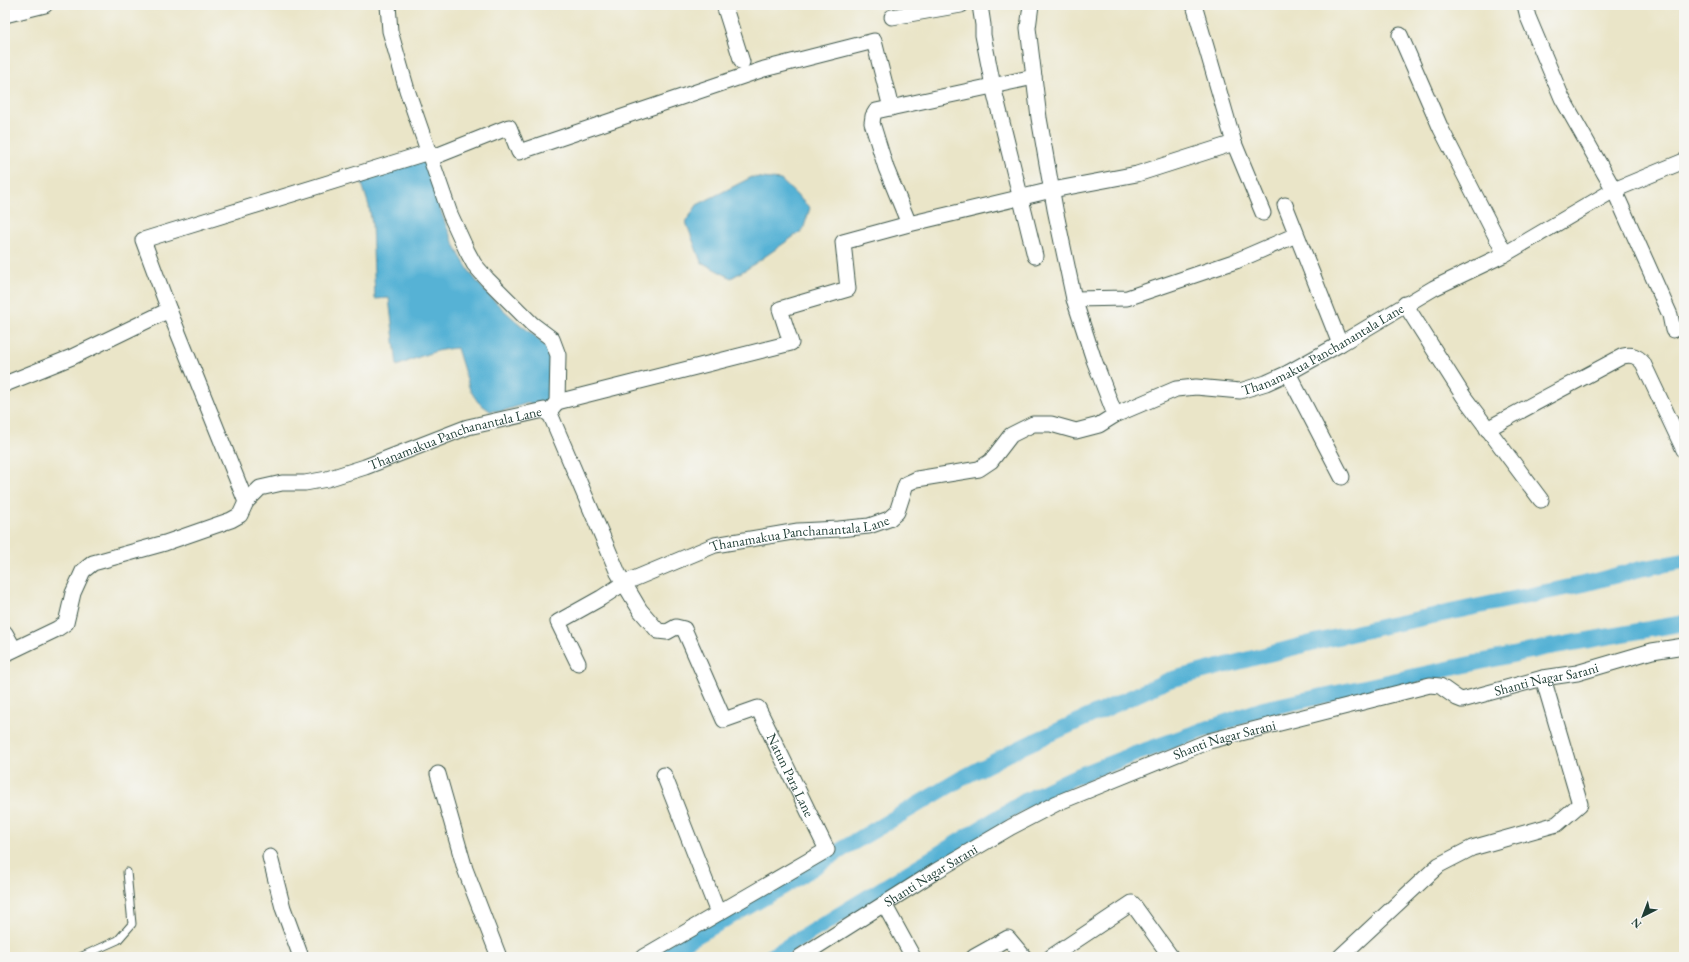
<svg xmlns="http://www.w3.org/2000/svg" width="1689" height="962" font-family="'EB Garamond',serif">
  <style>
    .water { fill: #57b2d5; stroke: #3b7884 }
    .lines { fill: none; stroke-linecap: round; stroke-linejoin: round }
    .canal { stroke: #57b2d5; stroke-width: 16 }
    .service-casing { stroke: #3d564a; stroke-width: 9 }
    .minor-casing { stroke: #3d564a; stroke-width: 17 }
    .service { stroke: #fff; stroke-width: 7 }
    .minor { stroke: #fff; stroke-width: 15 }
    .labels { text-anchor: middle; stroke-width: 3; stroke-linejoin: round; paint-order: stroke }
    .street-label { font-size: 14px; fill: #1f3d34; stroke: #f6f6f2 }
  </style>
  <rect width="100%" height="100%" fill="#f6f6f2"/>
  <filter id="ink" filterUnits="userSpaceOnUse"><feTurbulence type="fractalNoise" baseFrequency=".025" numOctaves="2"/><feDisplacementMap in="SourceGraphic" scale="8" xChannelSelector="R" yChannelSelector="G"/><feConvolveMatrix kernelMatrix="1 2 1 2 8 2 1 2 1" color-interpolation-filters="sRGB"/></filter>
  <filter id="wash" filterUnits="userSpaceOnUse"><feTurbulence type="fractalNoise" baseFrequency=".012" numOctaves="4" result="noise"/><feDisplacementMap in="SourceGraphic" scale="16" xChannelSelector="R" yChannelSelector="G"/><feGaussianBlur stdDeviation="0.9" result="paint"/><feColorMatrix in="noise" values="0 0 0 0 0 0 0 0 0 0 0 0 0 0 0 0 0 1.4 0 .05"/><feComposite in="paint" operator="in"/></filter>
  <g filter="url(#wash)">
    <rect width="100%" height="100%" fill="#eae5c8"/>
    <path class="water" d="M422 150C434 190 445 234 468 269 480 288 499 306 516 321 525 329 546 342 550 355 553 365 551 388 551 400L535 405 528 403 503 411H490L478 402 470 390 457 348C436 349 416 358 397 366L389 298 375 299 372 224 369 206 358 171Z
      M752 177 781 180 810 208 803 230 747 269 731 278 701 262 686 222 697 205Z"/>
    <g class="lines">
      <path class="canal" d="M659 957 783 887 849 845 964 777 1024 746 1169 680 1311 643 1385 626 1584 584 1640 569 1684 561
        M770 957 1025 801 1072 778 1132 755 1263 709 1549 647 1684 623"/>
    </g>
  </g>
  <g filter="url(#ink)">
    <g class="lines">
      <g class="service-casing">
        <path id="service" d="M80 957 118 940 132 924 127 872"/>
      </g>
      <g class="minor-casing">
        <g id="minor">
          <path d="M388 5 390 31 407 90 450 214 467 251 474 264 487 279 532 324 552 339 558 355 557 402 552 408"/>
          <path d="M724 5 742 62"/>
          <path d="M980 5 983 25V35L993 86 1035 256"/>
          <path d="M1031 5 1028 28 1039 118 1055 209 1074 299 1094 360 1115 415"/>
          <path d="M1194 5 1234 143 1263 213"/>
          <path d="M1525 5 1528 17 1562 98 1614 190 1670 315 1673 330"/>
          <path d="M5 15 45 5"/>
          <path d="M892 17 961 5"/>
          <path d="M1400 35 1441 129 1505 254"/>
          <path d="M431 158 509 127 519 152 764 69 874 41 891 108"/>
          <path d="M1285 205 1340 344"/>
          <path d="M909 224 886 168 872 123 873 116 876 111 1034 77"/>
          <path d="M1074 299 1127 298 1236 261 1296 235"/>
          <path d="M1405 304 1464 397 1541 500"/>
          <path d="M1288 373 1342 477"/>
          <path d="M5 384 72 357 169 310"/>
          <path d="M557 402 791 343 780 309 848 289 843 242 909 224 1052 190 1137 174 1234 143"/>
          <path d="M1487 429 1623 356C1632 354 1637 356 1643 363L1684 450"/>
          <path d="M246 502 169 310 143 240 429 152"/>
          <path d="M5 633 14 649"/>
          <path id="s1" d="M5 654 57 629 66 623 73 593 83 571 93 563 165 543 231 520 240 515 246 502 260 488 282 483H305L327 479 365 467 468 427 544 410 551 416 618 573 624 583 715 545 798 531 839 529 869 526 889 519 897 512 906 484 917 479 979 469 991 461 1011 435 1033 424H1051L1076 431 1099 425 1115 415 1176 389 1196 387 1240 391 1266 383 1288 373 1340 344 1434 288 1505 254 1614 190 1684 161"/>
          <path id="s2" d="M578 663 558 622 601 598 624 583 640 610 658 631 667 632 676 627 684 629 724 720 758 708 827 850 643 957"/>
          <path d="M438 774 465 869 499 957"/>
          <path d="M664 775 718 913"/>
          <path d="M270 857 283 908 301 957"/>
          <path d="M884 904 913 957"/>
          <path id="s3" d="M800 957 936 871 1011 827 1057 803 1209 741 1430 685 1440 686 1457 698 1462 700 1543 678 1577 673 1652 651 1684 646"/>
          <path d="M974 957 1008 938 1024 957"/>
          <path d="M1051 957 1132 903 1171 957"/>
          <path d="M1340 957 1439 865 1472 848 1557 824 1580 804 1543 678"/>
        </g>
      </g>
      <use href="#service" class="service"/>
      <use href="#minor" class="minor"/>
    </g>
  </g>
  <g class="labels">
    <g class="street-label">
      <text dy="5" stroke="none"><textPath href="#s1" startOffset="1585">Thanamakua Panchanantala Lane</textPath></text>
      <text dy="5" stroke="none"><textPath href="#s1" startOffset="528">Thanamakua Panchanantala Lane</textPath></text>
      <text dy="5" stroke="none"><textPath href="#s1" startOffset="997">Thanamakua Panchanantala Lane</textPath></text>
      <text dy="5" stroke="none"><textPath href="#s3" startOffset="815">Shanti Nagar Sarani</textPath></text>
      <text dy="5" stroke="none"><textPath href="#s3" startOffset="479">Shanti Nagar Sarani</textPath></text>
      <text dy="5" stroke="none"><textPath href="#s2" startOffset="419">Natun Para Lane</textPath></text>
      <text dy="5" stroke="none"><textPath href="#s3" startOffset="154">Shanti Nagar Sarani</textPath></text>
    </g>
  </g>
  <rect width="1689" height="962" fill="none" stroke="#f6f6f2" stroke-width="20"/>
  <g transform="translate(1643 916) rotate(222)" stroke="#f6f6f2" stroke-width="3" paint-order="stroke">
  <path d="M0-3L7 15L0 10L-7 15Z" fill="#1f3d34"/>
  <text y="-6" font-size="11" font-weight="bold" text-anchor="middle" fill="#1f3d34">N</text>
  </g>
</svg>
